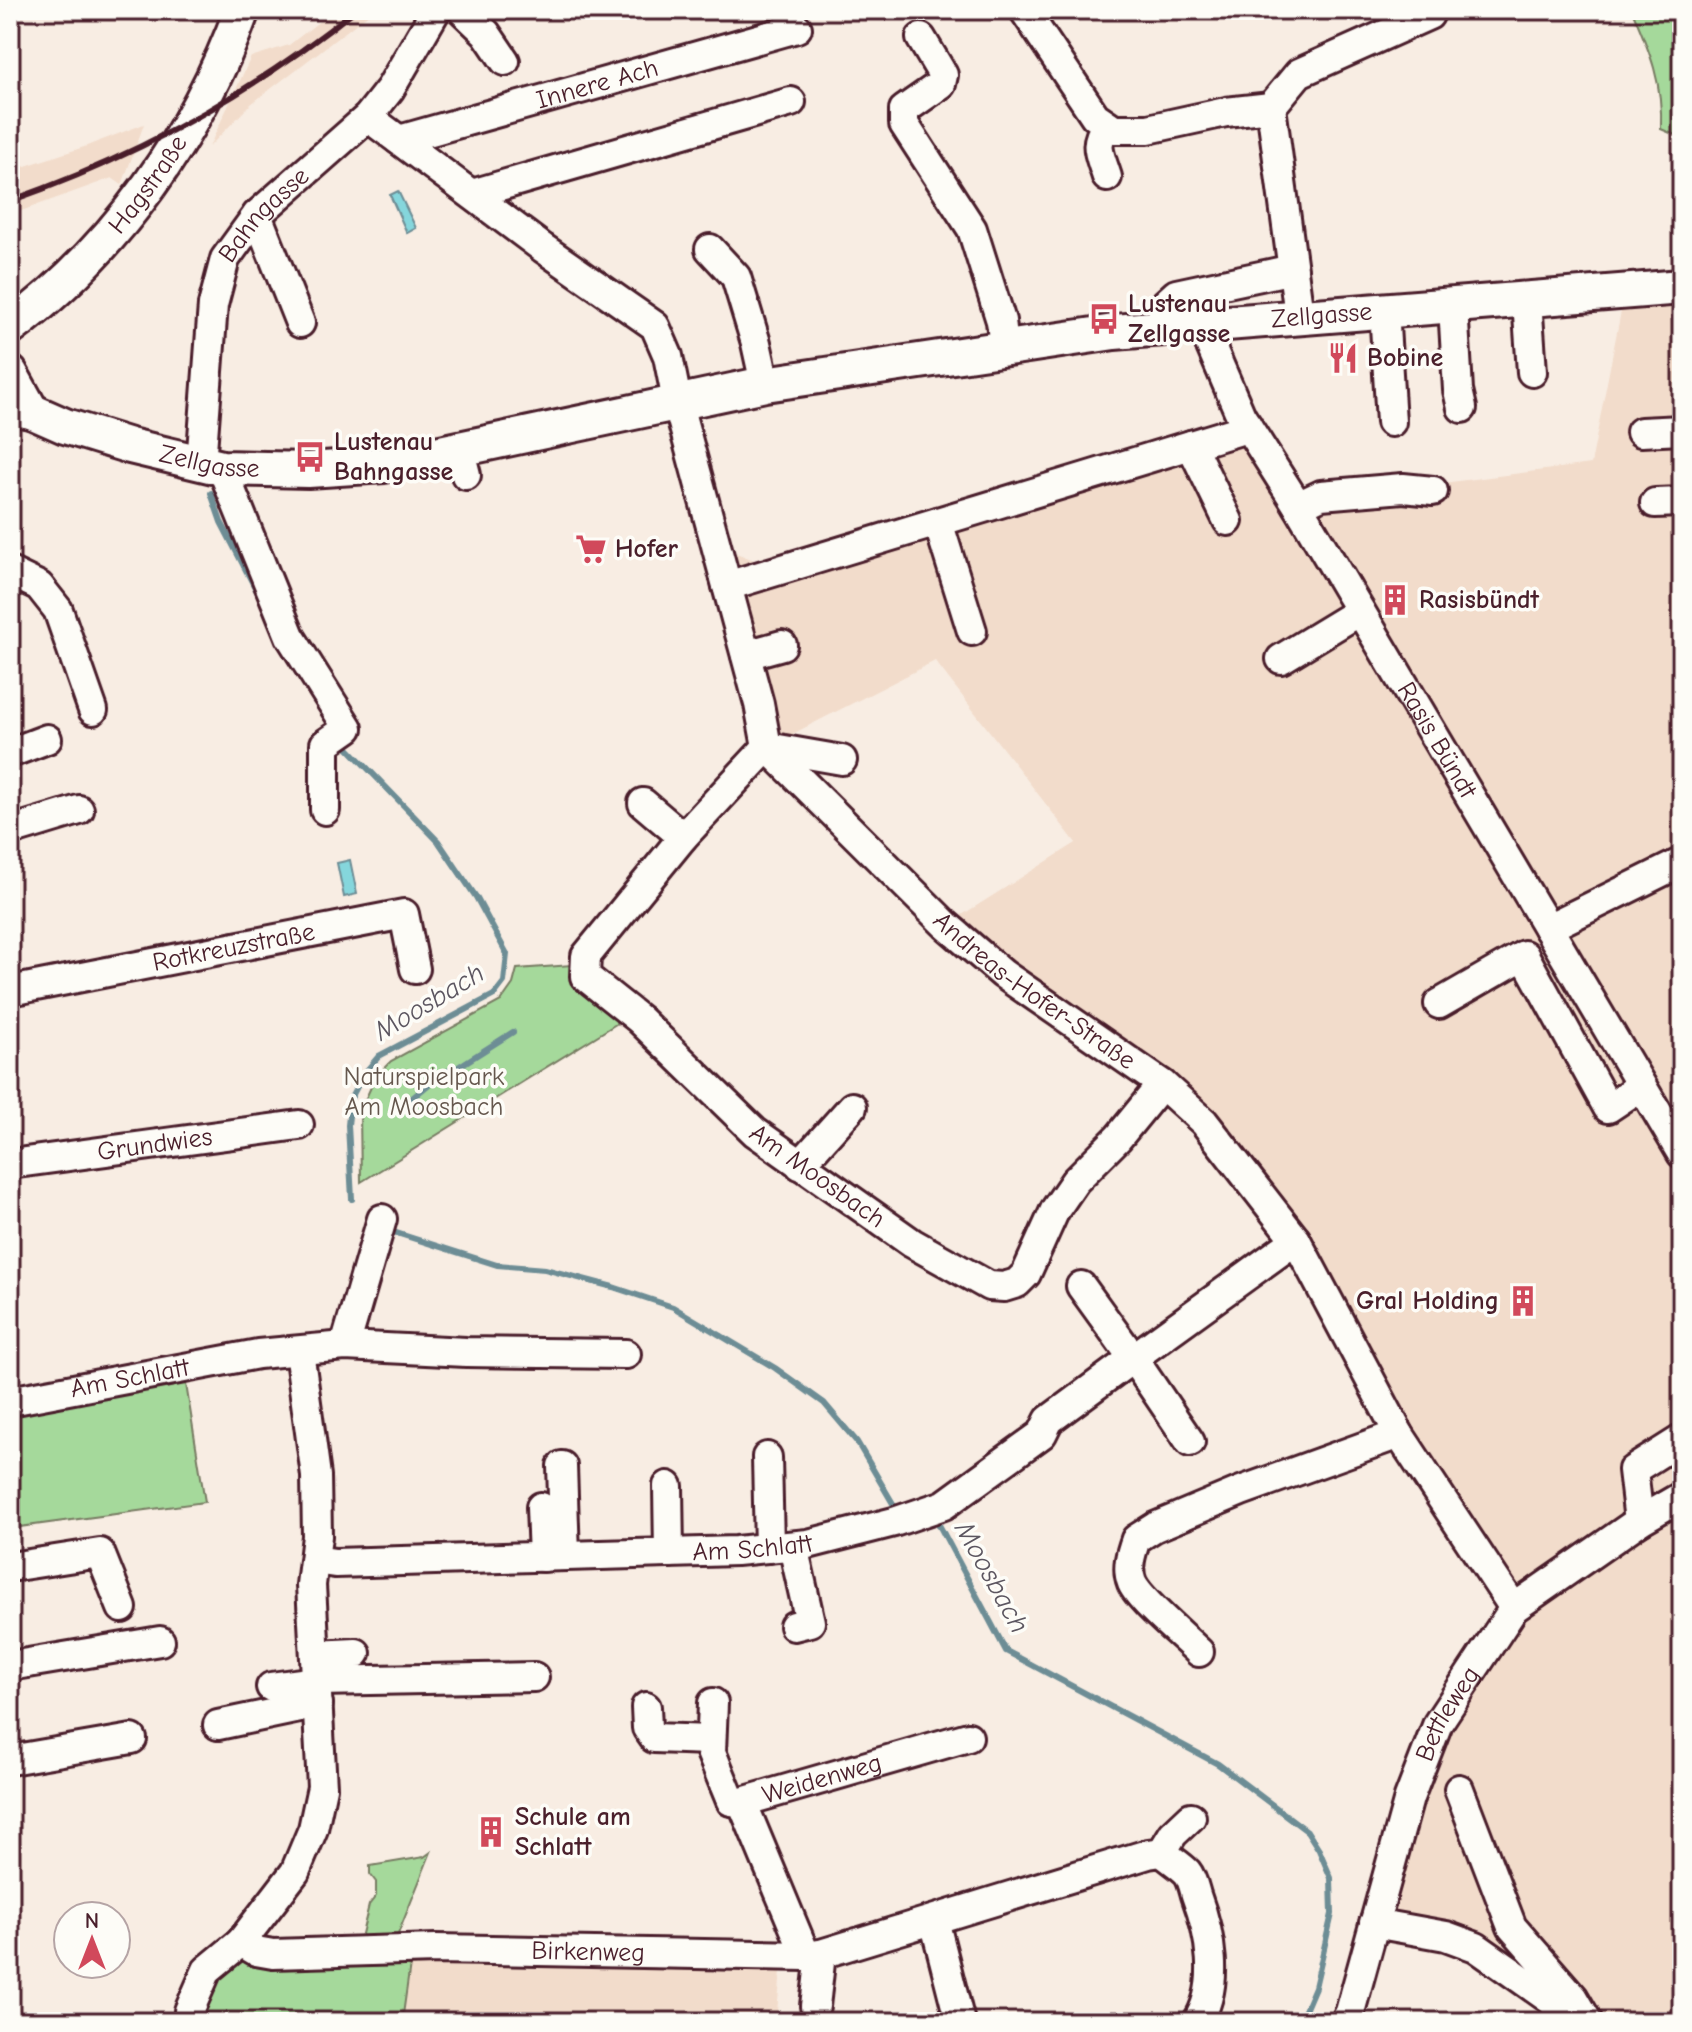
<svg xmlns="http://www.w3.org/2000/svg" width="1692" height="2032" viewBox="0 0 1692 2032" font-family="'Comic Neue',sans-serif">
  <style>
    .built { fill: #f2dccb }
    .green { fill: #a5d99b; stroke: #787c63; stroke-width: 2 }
    .water { fill: #85d6dc; stroke: #6d8d95; stroke-width: 2 }
    .lines { fill: none; stroke-linecap: round; stroke-linejoin: round }
    .stream { stroke: #6d8d95; stroke-width: 6 }
    .minor-casing { stroke: #4a1f2b; stroke-width: 34 }
    .major-casing { stroke: #4a1f2b; stroke-width: 40 }
    .minor { stroke: #fdfcf7; stroke-width: 28 }
    .major { stroke: #fdfcf7; stroke-width: 34 }
    .rail { stroke: #4a1f2b; stroke-width: 6 }
    .labels { text-anchor: middle; dominant-baseline: central; stroke-width: 7; stroke-linejoin: round; paint-order: stroke }
    .street-label { font-size: 26px; fill: #4a1f2b; stroke: #fdfcf7 }
    .poi-label { font-size: 26px; font-weight: bold; fill: #4a1f2b; stroke: #fdfcf7; text-anchor: start }
    .park-label { font-size: 26px; fill: #65574d; stroke: #fdfcf7 }
    .water-label { font-size: 28px; font-style: italic; fill: #5c5660; stroke: #fdfcf7 }
  </style>
  <rect width="100%" height="100%" fill="#f8ede3"/>
  <filter id="ink" filterUnits="userSpaceOnUse"><feTurbulence type="fractalNoise" baseFrequency=".0125" numOctaves="2"/><feDisplacementMap in="SourceGraphic" scale="16" xChannelSelector="R" yChannelSelector="G"/><feConvolveMatrix kernelMatrix="1 2 1 2 8 2 1 2 1" color-interpolation-filters="sRGB"/></filter>
  <g filter="url(#ink)">
    <!-- built -->
    <g class="built">
      <polygon points="334,10 374,10 251,104 209,147 251,57 289,45"/>
      <polygon points="144,124 122,185 112,178 10,215 10,171 84,147"/>
      <polygon points="1682,287 1682,2022 1562,2022 1476,1947 1374,1923 1409,1799 1514,1608 1296,1240 1204,1122 946,925 1076,843 935,661 767,747 716,545 769,566 1241,416 1298,506 1403,488 1591,464 1625,291"/>
      <polygon points="411,1957 782,1961 776,2022 402,2022"/>
    </g>
    <!-- green -->
    <g class="green">
      <path d="M1632,10H1682V138L1661,129C1663,83 1650,52 1632,10Z"/>
      <polygon points="586,964 617,1016 616,1024 361,1182 360,1111 376,1076 391,1061 501,1001 513,984 517,969"/>
      <polygon points="185,1378 205,1502 19,1527 18,1517 10,1518 10,1419 14,1414"/>
      <polygon points="431,1852 394,1944 361,1938 369,1905 376,1896 376,1882 370,1874 370,1866 424,1857"/>
      <path d="M411,1957L402,2022H200C206,1993 211,1981 235,1962Z"/>
    </g>
    <!-- water -->
    <g class="water">
      <polygon points="398,191 416,228 407,233 390,195"/>
      <polygon points="350,860 357,894 344,897 337,863"/>
    </g>
    <g class="lines">
      <!-- stream -->
      <g class="stream">
        <polyline points="211,493 221,522 261,599"/>
        <polyline points="347,747 438,841 476,897 507,954 504,982 494,995 379,1056 363,1075 351,1098 348,1125 352,1199"/>
        <polyline points="411,1099 444,1072 455,1069 513,1032"/>
        <polyline points="387,1230 497,1265 545,1269 613,1287 673,1307 775,1368 824,1403 857,1442 895,1507 900,1509"/>
        <polyline points="929,1520 938,1523 1006,1651 1218,1764 1307,1831 1319,1850 1331,1878 1332,1914 1315,1987 1300,2022"/>
      </g>
      <defs>
        <g id="minor">
          <polyline points="1024,10 1095,116 1114,129 1148,129 1226,112 1271,107"/>
          <polyline points="463,11 486,33 505,61"/>
          <polyline points="921,38 943,75 941,84 904,110 904,124 972,229 1001,321 1004,348"/>
          <path id="s1" d="M368,117L543,248L655,326L668,356L677,401L759,704L767,747L946,925L1003,974L1162,1084L1204,1122L1296,1240L1399,1434L1514,1608"/>
          <path id="s2" d="M399,140L797,28"/>
          <path d="M1107,177C1100,154 1092,145 1107,125"/>
          <polyline points="472,194 791,102"/>
          <polyline points="257,215 300,323"/>
          <polyline points="710,249 736,277 756,343 765,384"/>
          <polyline points="1527,300 1532,372"/>
          <polyline points="1453,306 1458,390 1462,408"/>
          <polyline points="1384,310 1391,422"/>
          <polyline points="1299,315 1271,107 1299,73 1429,15 1427,10"/>
          <path id="s3" d="M1201,323L1241,416L1298,506L1682,1154"/>
          <polyline points="1160,327 1165,304 1176,294 1293,269"/>
          <polyline points="1641,432 1682,430"/>
          <polyline points="1191,445 1228,521"/>
          <polyline points="460,451 466,475"/>
          <path id="s4" d="M201,464L213,305L225,259L257,215L368,117L390,89L436,10"/>
          <polyline points="222,468 290,636 348,728 325,744 325,810"/>
          <polyline points="1655,503 1682,502"/>
          <polyline points="1298,506 1321,495 1403,488 1433,491"/>
          <polyline points="938,522 972,631"/>
          <polyline points="10,572 39,586 58,610 93,710"/>
          <polyline points="727,586 1237,431 1247,425"/>
          <polyline points="746,655 782,645"/>
          <polyline points="1281,659 1360,611"/>
          <polyline points="10,753 47,739"/>
          <path id="s5" d="M842,760L767,747L683,837L586,956L585,976L639,1019L755,1132L912,1243L989,1286L1004,1287L1017,1283L1026,1274L1055,1210L1075,1181L1118,1138L1162,1084"/>
          <polyline points="643,803 683,837"/>
          <polyline points="10,831 79,810"/>
          <polyline points="1548,928 1682,862"/>
          <path id="s6" d="M10,991L404,914L415,969"/>
          <polyline points="1439,1004 1524,955 1608,1108 1641,1086"/>
          <path id="s7" d="M10,1164L299,1125"/>
          <polyline points="800,1165 852,1107"/>
          <polyline points="345,1346 382,1219"/>
          <path id="s8" d="M10,1401L258,1354L345,1346L466,1352L626,1354"/>
          <polyline points="1190,1442 1133,1358 1296,1240"/>
          <polyline points="767,1457 769,1548"/>
          <polyline points="562,1466 565,1556"/>
          <polyline points="668,1486 669,1553"/>
          <polyline points="541,1507 543,1557"/>
          <polyline points="1639,1521 1633,1470 1682,1439"/>
          <polyline points="793,1546 810,1622 794,1626"/>
          <path id="s9" d="M315,1560L335,1563L736,1551L808,1544L894,1522L944,1505L1042,1434L1049,1420L1133,1358L1081,1286"/>
          <polyline points="10,1567 100,1553 122,1608"/>
          <path d="M1199,1652C1183,1636 1140,1601 1132,1583C1126,1568 1131,1553 1136,1539L1155,1527L1241,1491L1399,1434"/>
          <polyline points="316,1655 356,1653"/>
          <polyline points="10,1666 160,1641"/>
          <polyline points="271,1687 317,1681 534,1677"/>
          <polyline points="713,1703 711,1752 731,1801 742,1802"/>
          <polyline points="646,1707 647,1728 654,1738 710,1740"/>
          <polyline points="218,1725 318,1704"/>
          <polyline points="10,1760 132,1739"/>
          <polyline points="1459,1789 1512,1927 1574,1998 1588,2022"/>
          <polyline points="1162,1852 1173,1834 1191,1817"/>
          <polyline points="934,1920 960,2022"/>
          <polyline points="1374,1923 1446,1936 1476,1947 1554,2002 1561,2022"/>
          <path id="s10" d="M241,1942L256,1951L273,1954L436,1949L806,1956L821,1954L1148,1854L1162,1852C1170,1859 1180,1865 1187,1872C1192,1878 1194,1888 1196,1895C1210,1933 1221,1985 1197,2022"/>
          <path id="s11" d="M806,1956L742,1802L968,1737"/>
          <polyline points="815,2006 821,1954"/>
          <polyline points="190,2022 189,2011 207,1970 241,1942 295,1872 313,1829 322,1787 311,1585 317,1536 316,1476 299,1351"/>
          <path id="s12" d="M1345,2022L1350,2012L1409,1798L1438,1723L1514,1608L1639,1521L1682,1496"/>
        </g>
        <g id="major">
          <path id="s13" d="M10,328C116,249 197,134 242,10"/>
          <polyline points="10,373 31,411"/>
          <path id="s14" d="M10,407L31,411L65,426L130,446L222,468L308,470L384,465L765,384L1114,332L1682,287"/>
        </g>
      </defs>
      <!-- minor casing -->
      <use href="#minor" class="minor-casing"/>
      <!-- major casing -->
      <use href="#major" class="major-casing"/>
      <!-- minor -->
      <use href="#minor" class="minor"/>
      <!-- major -->
      <use href="#major" class="major"/>
      <!-- rail -->
      <path class="rail" d="M10,201C136,157 251,94 355,10"/>
    </g>
  </g>
  <!-- icons -->
  <defs>
    <symbol id="bus-bare" viewBox="-9 -9 18 18"><path d="M-5-6H5V4H4V6H2V4H-2V6H-4V4H-5ZM-3.5-4V0h7V-4ZM-3.5 1.2v1.5H-2V1.2ZM2 1.2v1.5H3.5V1.2Z" fill="#d1495b" stroke="#fdfcf7" stroke-width="2.5" paint-order="stroke"/></symbol>
    <symbol id="restaurant-bare" viewBox="-9 -9 18 18"><path d="M-5-6h1v4h1v-4h1v4h1v-4h1v5L-1.5 .5V6h-2V.5L-5-1ZM5-6V6H3V1.5H1.5Q1.5-4 5-6Z" fill="#d1495b" stroke="#fdfcf7" stroke-width="2.5" paint-order="stroke"/></symbol>
    <symbol id="supermarket-bare" viewBox="-9 -9 18 18"><path d="M-6-5.5h2.5l.6 2H6L4.5 2H-2.5L-4.4-4H-6ZM-1.5 3.2a1.3 1.3 0 1 0 .1 0ZM3 3.2a1.3 1.3 0 1 0 .1 0Z" fill="#d1495b" stroke="#fdfcf7" stroke-width="2.5" paint-order="stroke"/></symbol>
    <symbol id="building-bare" viewBox="-9 -9 18 18"><path d="M-4-6H4V6H1V3H-1V6H-4ZM-2.5-4.3h1.7v1.8h-1.7ZM.8-4.3h1.7v1.8H.8ZM-2.5-1h1.7V.8h-1.7ZM.8-1h1.7V.8H.8Z" fill="#d1495b" stroke="#fdfcf7" stroke-width="2.5" paint-order="stroke"/></symbol>
  </defs>
  <g fill-rule="evenodd">
    <use href="#bus-bare" x="1082" y="297" width="44" height="44"/>
    <use href="#restaurant-bare" x="1321" y="336" width="44" height="44"/>
    <use href="#bus-bare" x="288" y="435" width="44" height="44"/>
    <use href="#supermarket-bare" x="569" y="527" width="44" height="44"/>
    <use href="#building-bare" x="1373" y="578" width="44" height="44"/>
    <use href="#building-bare" x="1501" y="1279" width="44" height="44"/>
    <use href="#building-bare" x="469" y="1810" width="44" height="44"/>
  </g>
  <g class="labels">
    <!-- street labels -->
    <g class="street-label">
      <text stroke="none"><textPath href="#s2" startOffset="206">Innere Ach</textPath></text>
      <text stroke="none"><textPath href="#s13" startOffset="200">Hagstraße</textPath></text>
      <text stroke="none"><textPath href="#s4" startOffset="266">Bahngasse</textPath></text>
      <text stroke="none"><textPath href="#s14" startOffset="1334">Zellgasse</textPath></text>
      <text stroke="none"><textPath href="#s14" startOffset="208">Zellgasse</textPath></text>
      <text stroke="none"><textPath href="#s3" startOffset="480">Rasis Bündt</textPath></text>
      <text stroke="none"><textPath href="#s6" startOffset="228">Rotkreuzstraße</textPath></text>
      <text stroke="none"><textPath href="#s1" startOffset="1154">Andreas-Hofer-Straße</textPath></text>
      <text stroke="none"><textPath href="#s7" startOffset="146">Grundwies</textPath></text>
      <text stroke="none"><textPath href="#s5" startOffset="680">Am Moosbach</textPath></text>
      <text stroke="none"><textPath href="#s8" startOffset="122">Am Schlatt</textPath></text>
      <text stroke="none"><textPath href="#s9" startOffset="438">Am Schlatt</textPath></text>
      <text stroke="none"><textPath href="#s12" startOffset="326">Bettleweg</textPath></text>
      <text stroke="none"><textPath href="#s11" startOffset="250">Weidenweg</textPath></text>
      <text stroke="none"><textPath href="#s10" startOffset="350">Birkenweg</textPath></text>
    </g>
    <!-- poi labels -->
    <g class="poi-label">
      <text x="1128" y="304">Lustenau<tspan x="1128" dy="30">Zellgasse</tspan></text>
      <text x="1367" y="358">Bobine</text>
      <text x="334" y="442">Lustenau<tspan x="334" dy="30">Bahngasse</tspan></text>
      <text x="615" y="549">Hofer</text>
      <text x="1419" y="600">Rasisbündt</text>
      <text x="1499" y="1301" text-anchor="end">Gral Holding</text>
      <text x="515" y="1817">Schule am<tspan x="515" dy="30">Schlatt</tspan></text>
    </g>
    <!-- park labels -->
    <g class="park-label">
      <text x="424" y="1077">Naturspielpark<tspan x="424" dy="30">Am Moosbach</tspan></text>
    </g>
    <!-- water labels -->
    <g class="water-label">
      <text transform="translate(429 1002) rotate(-31)">Moosbach</text>
      <text transform="translate(992 1577) rotate(61)">Moosbach</text>
    </g>
  </g>
  <!-- margin -->
  <rect width="1692" height="2032" fill="none" stroke="#fdfcf7" stroke-width="40"/>
  <rect x="20" y="20" width="1652" height="1992" fill="none" stroke="#4a1f2b" stroke-width="3" filter="url(#ink)"/>
  <!-- north arrow -->
  <g transform="translate(92 1940)"><circle r="38" fill="#fdfcf7" stroke="#b5a4a5" stroke-width="2"/>
  <path d="M0-6L14 30L0 20L-14 30Z" fill="#d1495b"/>
  <text y="-12" font-size="22" font-weight="bold" text-anchor="middle" fill="#4a1f2b">N</text>
  </g>
</svg>
